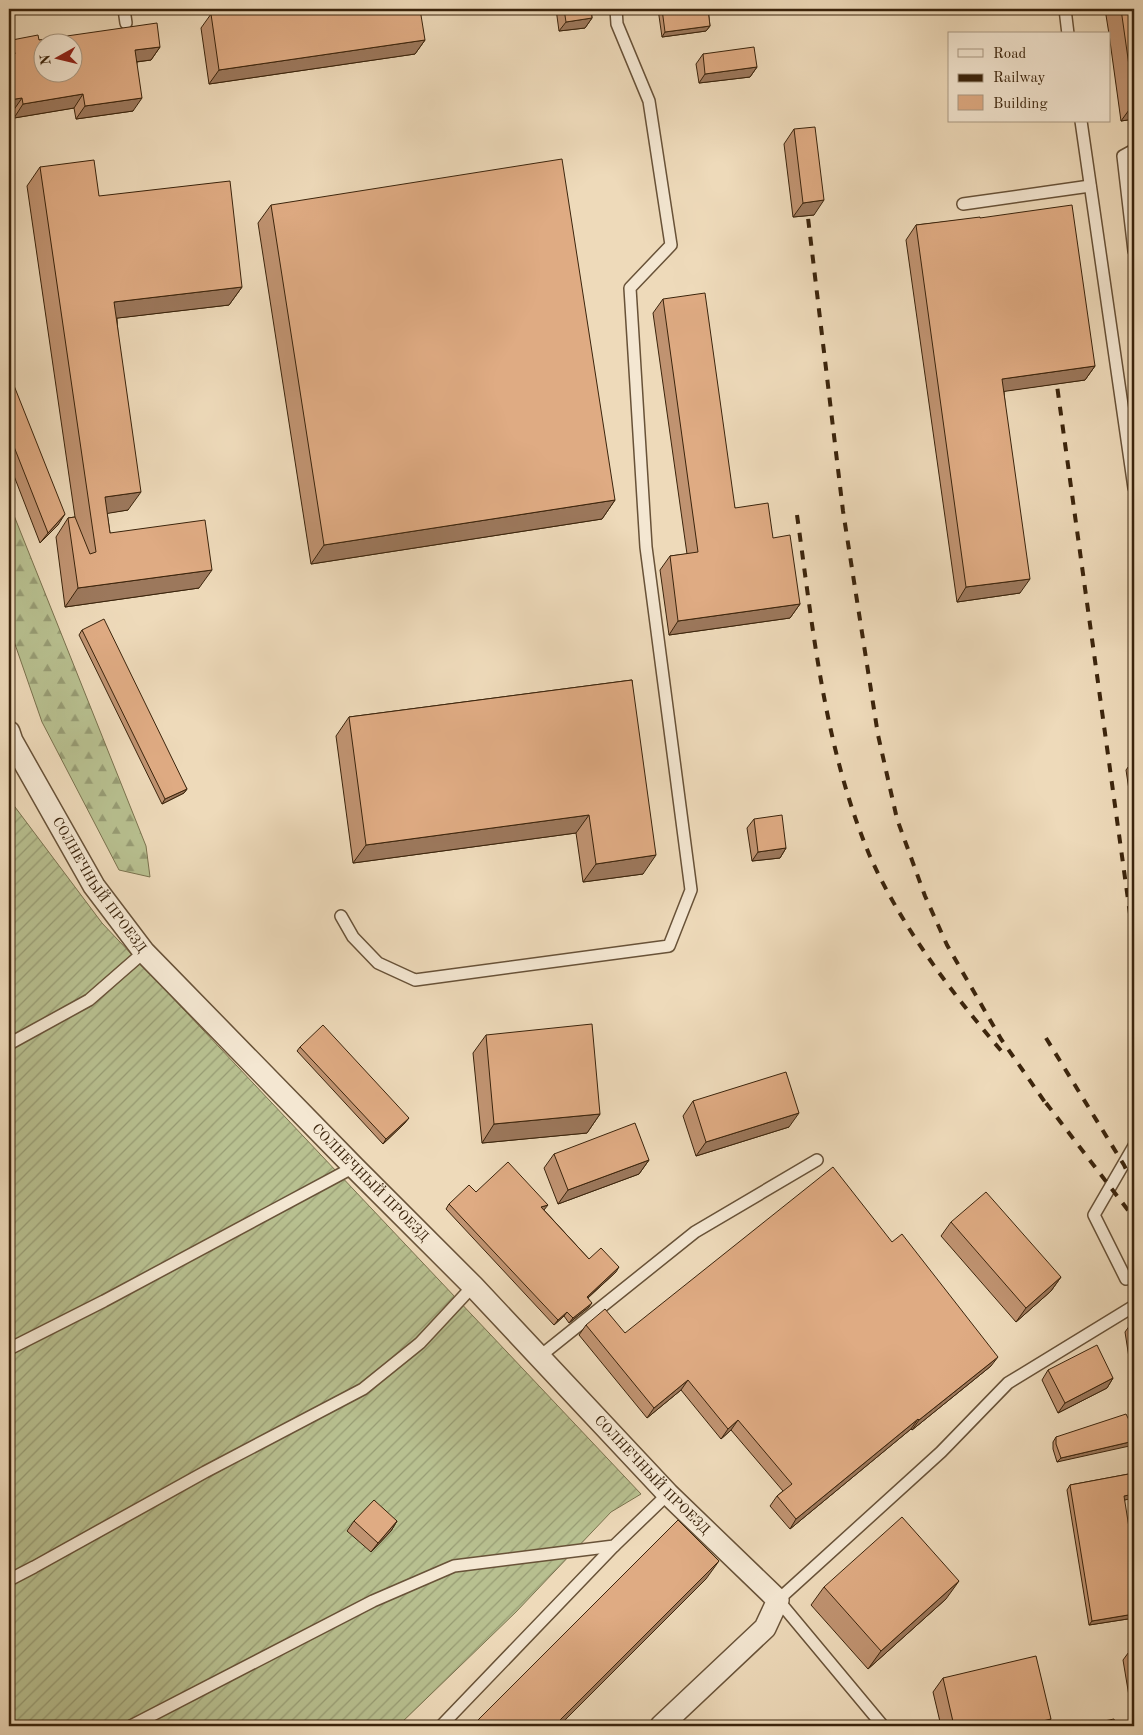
<svg xmlns="http://www.w3.org/2000/svg" width="1143" height="1735" viewBox="0 0 1143 1735" font-family="'Old Standard TT',serif">
  <style>
    .forest { fill: url(#forest-firs); stroke: #7a724e }
    .garden { fill: url(#garden-furrows); stroke: #7a724e }
    .lines { fill: none; stroke-linecap: round; stroke-linejoin: round }
    .service-casing { stroke: #685238; stroke-width: 14 }
    .minor-casing { stroke: #685238; stroke-width: 24 }
    .service { stroke: #f4e7d2; stroke-width: 11 }
    .minor { stroke: #f4e7d2; stroke-width: 21 }
    .rail { stroke: #3b240c; stroke-width: 4; stroke-dasharray: 9 9; stroke-linecap: butt }
    .wall { fill: #c09371; stroke: #3b240c }
    .shaded-wall { fill: #9c785c; stroke: #3b240c }
    .building { fill: #dfab83; stroke: #3b240c; fill-rule: evenodd }
    .labels { text-anchor: middle; dominant-baseline: central; stroke-width: 5; stroke-linejoin: round; paint-order: stroke }
    .street-label { font-size: 14px; fill: #3b240c; stroke: #f4e7d2 }
  </style>
  <defs>
    <pattern id="forest-firs" width="22" height="20" patternUnits="userSpaceOnUse" patternTransform="scale(1.25)"><rect width="22" height="20" fill="#b8c090"/><path d="M5 1l3.5 6h-7zM16 11l3.5 6h-7z" fill="#979c74"/></pattern>
    <pattern id="garden-furrows" width="10" height="10" patternUnits="userSpaceOnUse" patternTransform="scale(1.25)"><rect width="10" height="10" fill="#b8c090"/><path d="M-1 1l2-2M0 10L10 0M9 11l2-2" fill="none" stroke="#979c74"/></pattern>
  </defs>
  <rect width="100%" height="100%" fill="#eedaba"/>
  <filter id="stains"><feTurbulence type="fractalNoise" baseFrequency=".004" numOctaves="4"/><feColorMatrix values="0 0 0 0 .2 0 0 0 0 .09 0 0 0 0 .02 0 0 0 .5 -.17"/></filter>
  <radialGradient id="worn" r=".72"><stop offset=".6" stop-color="#630" stop-opacity="0"/><stop offset="1" stop-color="#630" stop-opacity=".3"/></radialGradient>
  <!-- forest -->
  <polygon class="forest" points="9,503 146,846 150,877 119,870 42,722 9,627"/>
  <!-- garden -->
  <polygon class="garden" points="9,799 102,923 641,1494 611,1512 516,1612 398,1726 9,1726"/>
  <g class="lines">
    <defs>
      <g id="service">
        <polyline points="124,9 126,23"/>
        <polyline points="1065,9 1068,34"/>
        <polyline points="1081,121 1134,488"/>
        <polyline points="1134,150 1123,156 1134,251"/>
        <polyline points="963,204 1090,186"/>
        <polyline points="341,916 353,937 378,963 415,980 669,946 691,890 646,547 630,288 671,245 649,101 617,24 616,9"/>
        <polyline points="9,1044 89,1000 144,952"/>
        <polyline points="1126,1279 1094,1215 1134,1146"/>
        <polyline points="9,1349 104,1301 354,1167"/>
        <polyline points="539,1357 695,1232 817,1160"/>
        <polyline points="9,1580 34,1567 205,1472 363,1389 420,1343 473,1286"/>
        <polyline points="131,1726 373,1601 454,1566 614,1546 668,1494"/>
        <polyline points="441,1726 614,1546"/>
        <polyline points="883,1726 778,1600 941,1452 1008,1383 1134,1306"/>
      </g>
      <g id="minor">
        <path id="s1" d="M9,732L12,741L94,886L144,952L354,1167L473,1286L668,1494L778,1600L765,1628L661,1726"/>
      </g>
    </defs>
    <!-- service casing -->
    <use href="#service" class="service-casing"/>
    <!-- minor casing -->
    <use href="#minor" class="minor-casing"/>
    <!-- service -->
    <use href="#service" class="service"/>
    <!-- minor -->
    <use href="#minor" class="minor"/>
    <!-- rail -->
    <g class="rail">
      <polyline points="806,201 843,511 878,735 897,819 925,896 947,945 1001,1039 1049,1108"/>
      <polyline points="1055,371 1134,943"/>
      <path d="M797,515C813,629 824,746 869,854C900,925 953,995 1004,1054"/>
      <polyline points="1046,1038 1124,1165 1134,1186"/>
      <polyline points="1046,1103 1134,1218"/>
    </g>
  </g>
  <!-- wall -->
  <g class="wall">
    <polygon points="556,9 591,9 592,18 585,28 559,31"/>
    <polygon points="658,9 708,9 710,26 706,31 662,37"/>
    <polygon points="1105,9 1134,9 1134,119 1121,121 1109,34"/>
    <polygon points="211,14 425,40 415,54 209,84 201,28"/>
    <polygon points="12,40 39,40 160,47 151,60 137,62 133,111 76,119 74,108 14,118 13,111 9,112 9,45"/>
    <polygon points="703,54 757,67 750,77 699,83 696,64"/>
    <polygon points="794,129 814,215 793,217 784,144"/>
    <polygon points="40,167 99,196 242,287 229,305 117,318 128,510 107,513 110,533 199,588 65,607 56,537 68,518 75,517 27,186"/>
    <polygon points="271,205 615,500 602,519 311,564 258,223"/>
    <polygon points="980,218 1095,366 1085,380 1004,391 1020,593 957,602 906,240 916,225"/>
    <polygon points="663,299 735,508 773,538 800,604 790,618 669,635 660,570 670,556 687,554 653,313"/>
    <polygon points="9,373 58,525 40,543 9,463"/>
    <polygon points="82,630 187,789 184,793 162,804 79,635"/>
    <polygon points="632,680 643,874 583,882 576,833 353,863 336,736 349,717"/>
    <polygon points="1134,759 1134,823 1126,770"/>
    <polygon points="754,819 786,848 780,858 752,861 747,828"/>
    <polygon points="486,1035 600,1114 587,1133 482,1143 473,1053"/>
    <polygon points="300,1047 405,1123 383,1144 297,1051"/>
    <polygon points="693,1101 789,1127 696,1156 683,1116"/>
    <polygon points="554,1154 649,1160 639,1174 558,1204 544,1168"/>
    <polygon points="476,1192 544,1210 589,1259 616,1272 588,1298 589,1307 569,1323 564,1316 554,1325 446,1209 449,1204"/>
    <polygon points="951,1222 1061,1277 1051,1291 1016,1322 941,1236"/>
    <polygon points="586,1325 625,1333 991,1366 912,1430 911,1429 790,1529 770,1506 777,1496 783,1491 731,1430 721,1439 681,1390 647,1418 579,1335"/>
    <polygon points="1130,1325 1134,1330 1134,1390 1125,1332"/>
    <polygon points="1048,1370 1113,1378 1107,1388 1058,1413 1042,1380"/>
    <polygon points="1134,1430 1057,1462 1053,1449 1053,1442 1056,1437"/>
    <polygon points="1134,1473 1134,1498 1124,1500 1134,1618 1089,1625 1067,1490 1070,1485"/>
    <polygon points="354,1521 397,1521 391,1531 371,1552 347,1531"/>
    <polygon points="824,1587 946,1599 868,1669 811,1605"/>
    <polygon points="1134,1645 1134,1726 1123,1660"/>
    <polygon points="943,1678 1046,1726 941,1726 933,1692"/>
  </g>
  <!-- shaded-wall -->
  <g class="shaded-wall">
    <polygon points="592,18 585,28 559,31 566,22"/>
    <polygon points="710,26 706,31 662,37 665,32"/>
    <polygon points="425,40 415,54 209,84 219,70"/>
    <polygon points="160,47 151,60 126,63 135,50"/>
    <polygon points="757,67 750,77 699,83 705,74"/>
    <polygon points="83,94 74,108 14,118 23,104"/>
    <polygon points="22,98 13,111 9,112 9,100"/>
    <polygon points="142,98 133,111 76,119 85,106"/>
    <polygon points="1134,103 1134,119 1121,121"/>
    <polygon points="824,200 814,215 793,217 803,203"/>
    <polygon points="242,287 229,305 101,320 114,302"/>
    <polygon points="1095,366 1085,380 993,393 1002,379"/>
    <polygon points="141,492 128,510 92,516 105,497"/>
    <polygon points="615,500 602,519 311,564 324,545"/>
    <polygon points="65,514 58,525 40,543 48,533"/>
    <polygon points="212,570 199,588 65,607 78,588"/>
    <polygon points="1030,579 1020,593 957,602 966,587"/>
    <polygon points="800,604 790,618 669,635 678,621"/>
    <polygon points="187,789 184,793 162,804 165,799"/>
    <polygon points="589,815 576,833 353,863 366,845"/>
    <polygon points="786,848 780,858 752,861 758,852"/>
    <polygon points="656,855 643,874 583,882 596,864"/>
    <polygon points="799,1113 789,1127 696,1156 706,1142"/>
    <polygon points="600,1114 587,1133 482,1143 494,1124"/>
    <polygon points="409,1118 405,1123 383,1144 386,1139"/>
    <polygon points="649,1160 639,1174 558,1204 568,1190"/>
    <polygon points="548,1205 544,1210 538,1212 541,1207"/>
    <polygon points="619,1267 616,1272 584,1301 587,1297"/>
    <polygon points="1061,1277 1051,1291 1016,1322 1026,1308"/>
    <polygon points="592,1303 589,1307 569,1323 573,1318"/>
    <polygon points="567,1312 564,1316 554,1325 558,1320"/>
    <polygon points="998,1357 991,1366 912,1430 919,1420"/>
    <polygon points="1113,1378 1107,1388 1058,1413 1065,1403"/>
    <polygon points="688,1380 681,1390 647,1418 654,1408"/>
    <polygon points="918,1419 911,1429 790,1529 796,1519"/>
    <polygon points="738,1420 731,1430 721,1439 728,1429"/>
    <polygon points="1134,1441 1134,1445 1057,1462 1061,1458"/>
    <polygon points="1134,1494 1134,1498 1120,1501 1124,1496"/>
    <polygon points="397,1521 391,1531 371,1552 378,1543"/>
    <polygon points="719,1561 706,1579 559,1726 554,1726"/>
    <polygon points="959,1581 946,1599 868,1669 881,1651"/>
    <polygon points="1134,1614 1134,1618 1089,1625 1092,1621"/>
    <polygon points="1051,1719 1046,1726 1022,1726"/>
  </g>
  <!-- building -->
  <g class="building">
    <polygon points="246,9 420,9 425,40 219,70 211,14"/>
    <polygon points="564,9 591,9 592,18 566,22"/>
    <polygon points="662,9 708,9 710,26 665,32"/>
    <polygon points="1121,9 1134,9 1134,101"/>
    <path d="M157,23L160,47L135,50L142,98L85,106L83,94L23,104L22,98L9,100V55L15,54L12,40L38,35L39,40ZM42,42H72V72H42Z"/>
    <polygon points="754,47 757,67 705,74 703,54"/>
    <polygon points="815,127 824,200 803,203 794,129"/>
    <polygon points="562,159 615,500 324,545 271,205"/>
    <polygon points="94,160 99,196 230,181 242,287 114,302 141,492 105,497 110,533 205,520 212,570 78,588 68,518 75,517 90,554 96,552 40,167"/>
    <polygon points="1072,205 1095,366 1002,379 1030,579 966,587 916,225 980,217 980,218"/>
    <polygon points="705,293 735,508 768,503 773,538 790,535 800,604 678,621 670,556 698,552 663,299"/>
    <polygon points="9,373 65,514 48,533 9,434"/>
    <polygon points="104,619 187,789 165,799 82,630"/>
    <polygon points="632,680 656,855 596,864 589,815 366,845 349,717"/>
    <polygon points="782,815 786,848 758,852 754,819"/>
    <polygon points="592,1024 600,1114 494,1124 486,1035"/>
    <polygon points="323,1025 409,1118 386,1139 300,1047"/>
    <polygon points="786,1072 799,1113 706,1142 693,1101"/>
    <polygon points="635,1123 649,1160 568,1190 554,1154"/>
    <polygon points="508,1162 548,1205 541,1207 589,1259 601,1248 619,1267 587,1297 592,1303 573,1318 567,1312 558,1320 449,1204 469,1185 476,1192"/>
    <polygon points="833,1167 892,1242 902,1234 998,1357 919,1420 918,1419 796,1519 777,1496 792,1484 738,1420 728,1429 688,1380 654,1408 586,1325 605,1309 625,1333"/>
    <polygon points="986,1192 1061,1277 1026,1308 951,1222"/>
    <polygon points="1130,1325 1134,1330 1134,1351"/>
    <polygon points="1097,1345 1113,1378 1065,1403 1048,1370"/>
    <polygon points="1126,1414 1134,1430 1134,1441 1061,1458 1056,1444 1056,1437"/>
    <polygon points="1134,1473 1134,1494 1124,1496 1134,1559 1134,1614 1092,1621 1070,1485"/>
    <polygon points="374,1500 397,1521 378,1543 354,1521"/>
    <polygon points="902,1517 959,1581 881,1651 824,1587"/>
    <polygon points="678,1520 719,1561 554,1726 472,1726"/>
    <polygon points="1036,1656 1051,1719 1022,1726 954,1726 943,1678"/>
    <polygon points="1114,1719 1116,1726 1080,1726"/>
  </g>
  <g class="labels">
    <!-- street labels -->
    <g class="street-label">
      <text stroke="none"><textPath href="#s1" startOffset="178">СОЛНЕЧНЫЙ ПРОЕЗД</textPath></text>
      <text stroke="none"><textPath href="#s1" startOffset="582">СОЛНЕЧНЫЙ ПРОЕЗД</textPath></text>
      <text stroke="none"><textPath href="#s1" startOffset="988">СОЛНЕЧНЫЙ ПРОЕЗД</textPath></text>
    </g>
  </g>
  <!-- margin -->
  <rect width="1143" height="1735" fill="none" stroke="#eedaba" stroke-width="30"/>
  <rect x="10" y="10" width="1123" height="1715" fill="none" stroke="#3b240c" stroke-width="2.5"/>
  <rect x="15" y="15" width="1113" height="1705" fill="none" stroke="#3b240c"/>
  <!-- legend -->
  <rect x="948" y="32" width="162" height="90" fill="#f4e7d2" stroke="#aa9983"/>
  <rect x="958" y="49" width="25" height="8" fill="#f4e7d2" stroke="#aa9983"/>
  <text x="993" y="58" font-size="15" fill="#3b240c">Road</text>
  <rect x="958" y="74" width="25" height="8" fill="#3b240c" stroke="#aa9983"/>
  <text x="993" y="82" font-size="15" fill="#3b240c">Railway</text>
  <rect x="958" y="95" width="25" height="15" fill="#dfab83" stroke="#aa9983"/>
  <text x="993" y="108" font-size="15" fill="#3b240c">Building</text>
  <!-- north arrow -->
  <g transform="translate(58 58) rotate(262)"><circle r="24" fill="#f4e7d2" stroke="#aa9983"/>
  <path d="M0-4L9 19L0 12L-9 19Z" fill="#8f2418"/>
  <text y="-8" font-size="14" font-weight="bold" text-anchor="middle" fill="#3b240c">N</text>
  </g>
  <rect width="100%" height="100%" filter="url(#stains)"/>
  <rect width="100%" height="100%" fill="url(#worn)"/>
</svg>
